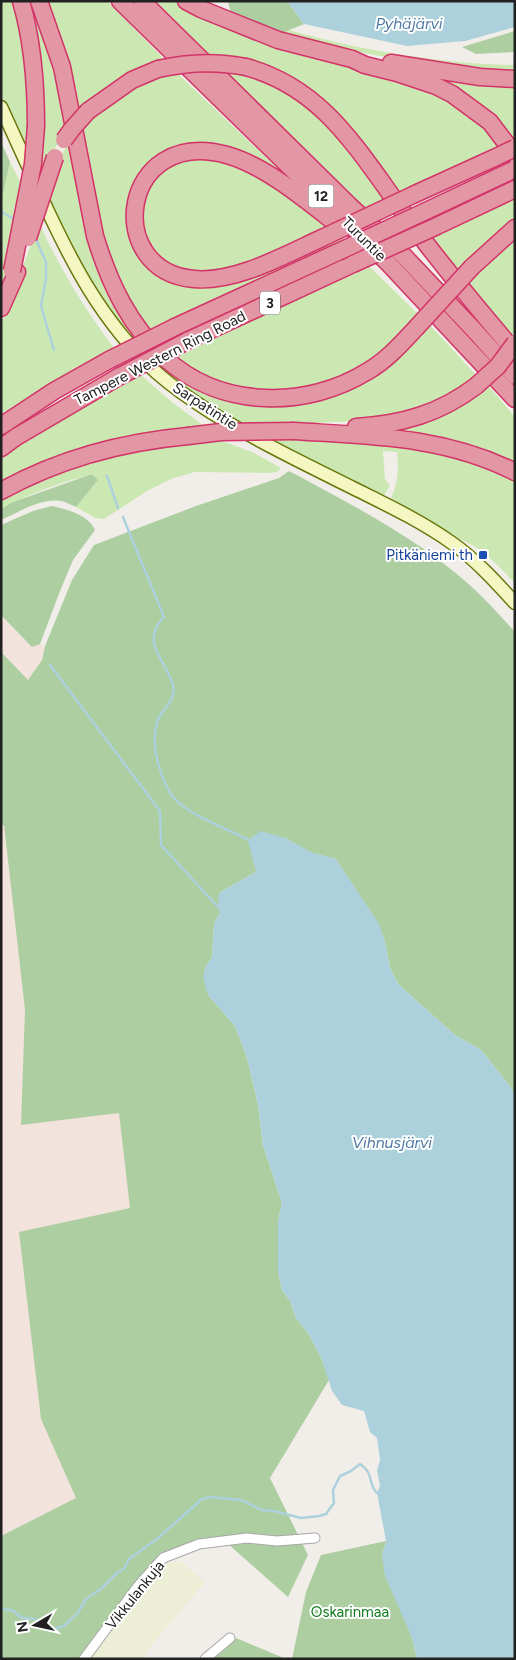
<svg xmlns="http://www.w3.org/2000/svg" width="516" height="1660" viewBox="0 0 516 1660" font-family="Figtree,sans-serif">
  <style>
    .military { fill: #f2e3dd }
    .farmland { fill: #eceed6 }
    .grass { fill: #cce8b2 }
    .forest { fill: #adcea0 }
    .water { fill: #acd1dc }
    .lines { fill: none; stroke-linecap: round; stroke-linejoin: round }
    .stream { stroke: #acd1dc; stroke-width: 2.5 }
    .street-casing { stroke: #a8a8a8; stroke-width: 11 }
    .secondary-casing { stroke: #69760b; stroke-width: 15 }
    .highway-casing { stroke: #d23368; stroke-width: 19 }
    .street { stroke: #fff; stroke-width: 9 }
    .secondary { stroke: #f4f7c1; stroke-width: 12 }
    .highway { stroke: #e396a4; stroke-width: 16 }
    .highway-bridge-casing { stroke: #d23368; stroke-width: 19; stroke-linecap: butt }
    .highway-bridge { stroke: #e396a4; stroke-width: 16 }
    .transit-dot { fill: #1a4fb4; stroke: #fff; stroke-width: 2 }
    .labels { text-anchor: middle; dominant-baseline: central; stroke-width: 4; stroke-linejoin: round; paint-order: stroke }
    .shield { fill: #fff; stroke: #646464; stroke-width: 1 }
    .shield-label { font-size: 14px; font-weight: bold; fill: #212121 }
    .street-label { font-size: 15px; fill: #212121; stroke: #fff }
    .transit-label { font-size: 15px; fill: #164399; stroke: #fff; text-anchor: end }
    .park-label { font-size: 15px; fill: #127d1c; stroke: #fff }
    .water-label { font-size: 16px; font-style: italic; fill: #4f7aa5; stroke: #fff }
  </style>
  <rect width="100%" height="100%" fill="#f1eee9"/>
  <!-- military -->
  <polygon class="military" points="1,615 32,647 40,644 45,646 42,660 249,1378 1,1594"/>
  <!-- farmland -->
  <polygon class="farmland" points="180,1561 205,1582 146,1652 145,1659 88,1659 113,1627 116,1620 141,1586 162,1564"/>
  <!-- grass -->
  <g class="grass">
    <polygon points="1,1 16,1 29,60 29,156 1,94"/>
    <polygon points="27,1 34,1 42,19 70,124 52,153 41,181 36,171"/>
    <polygon points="43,1 107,1 167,62 77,114"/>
    <polygon points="154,1 173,1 216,25 269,46 378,74 440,95 476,118 504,148 396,198 315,97 211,58"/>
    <path d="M289,30C359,50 441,64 515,65V75C436,65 358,56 282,33Z"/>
    <path d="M222,68C236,72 266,77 277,84C324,110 357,159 388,201L367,212Z"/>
    <polygon points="175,71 314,203 240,155 161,155 128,217 179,283 339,236 343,240 147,331 106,258 81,126 132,85"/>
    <polygon points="420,76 515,83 515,142"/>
    <polygon points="72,137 85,215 139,336 132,339 99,295 64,233 46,196 57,163"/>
    <polygon points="192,157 233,163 276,187 330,228 249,264 222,272 178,272 148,247 138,216 148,183 162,169"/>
    <polygon points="10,162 24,189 8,271 1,296 1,192 3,194"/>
    <polygon points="515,199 515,222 455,276 428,240"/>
    <path d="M39,223C60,268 84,309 114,348L77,367L1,414V326Z"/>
    <polygon points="515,235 515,330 510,339 461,284"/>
    <polygon points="370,267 420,316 381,355 327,386 260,393 212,381 175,358 273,310"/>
    <polygon points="427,322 478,377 438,403 383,420 243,426 201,400 157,366 166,362 202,386 322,397"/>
    <polygon points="141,375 173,403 208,429 1,486 1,458 60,419"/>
    <polygon points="487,384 515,417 515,469 396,433 399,430 422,424 447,414 469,399"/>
    <path d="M293,439L403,445L484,465L515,480V583C498,566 482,547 459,539L391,498C398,482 399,470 397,452L383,451L385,479L390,486L384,495L315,464L269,440Z"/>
    <path d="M222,441L252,452L281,468L277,472L266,473L195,472L171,479L147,491L104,519L95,518L76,507L98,480L92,474C61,483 29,493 1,509V495L85,459L179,443Z"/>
  </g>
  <!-- forest -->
  <g class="forest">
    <polygon points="228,1 287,1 304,24 282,33 231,14"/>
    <polygon points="515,31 515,52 476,54 462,47"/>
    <polygon points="1,142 10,162 3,194 1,192"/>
    <path d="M289,471C347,502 407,533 458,575C479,592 497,612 515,632V1096L510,1086L481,1050L455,1035L399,985L390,968L384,938L336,859L312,853L285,838L256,872L219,893L220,913L214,924L212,957L205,968L208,995L235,1026L247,1058L258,1104L263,1145L282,1203L278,1221V1272L282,1290L290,1301L296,1318L308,1333L321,1357L329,1380L270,1478L308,1555L288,1597L227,1543L163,1558L82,1659H1V1536L76,1498L41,1419L19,1232L130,1208L119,1113L21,1125L25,1010L4,825H1V652L28,680L42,660L45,646L72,580L94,545L196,506L279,478Z"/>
    <path d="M92,474L98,480L76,507C71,505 66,502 61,501C41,498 19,512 1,520V509L13,502Z"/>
    <path d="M52,506C66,509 89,515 95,530L73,560L60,591L40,644L32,647L1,615V525L33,511Z"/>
    <polygon points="386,1541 382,1556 412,1638 417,1659 292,1659 306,1592 321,1555"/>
    <polygon points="236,1638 286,1659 210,1659"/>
  </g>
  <!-- water -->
  <g class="water">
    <polygon points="287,1 515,1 515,27 465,41 407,46 304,24"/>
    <polygon points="261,831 285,838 313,853 336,859 379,924 384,938 390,968 399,985 455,1035 481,1050 510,1086 515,1096 515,1659 417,1659 412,1638 385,1576 382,1556 386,1541 377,1493 380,1486 377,1470 380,1460 377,1438 370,1432 364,1411 342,1405 332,1391 321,1357 308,1333 296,1318 290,1301 282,1290 278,1272 278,1221 282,1203 263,1145 258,1104 247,1058 235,1026 208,995 203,978 205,968 212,957 214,924 220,913 218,907 219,893 256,872 248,840"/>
  </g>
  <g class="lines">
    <!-- stream -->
    <g class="stream">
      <polyline points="1,210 3,213 16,220"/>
      <polyline points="35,237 46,262 46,278 41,306 54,350"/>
      <polyline points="107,476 118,508"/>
      <path d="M123,517L164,617C139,643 166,660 173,685C177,701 161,709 157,722C153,737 154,749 158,763C161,774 166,789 174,798C190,816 229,829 250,841"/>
      <polyline points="50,665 160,811 161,845 218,907"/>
      <path d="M1,1608L5,1610H12L22,1618L35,1619L54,1629L64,1626L77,1614L86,1599L102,1588L118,1572L124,1569L129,1559L157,1539L202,1499L211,1497L241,1500L262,1510L274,1511L301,1518L319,1516L326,1514L334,1503L333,1490L340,1476L351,1471L360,1464C375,1474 367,1483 377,1493"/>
    </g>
    <defs>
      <g id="street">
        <polyline points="84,1659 138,1586 163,1558 199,1544 247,1538 277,1541 315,1538"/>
        <polyline points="205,1659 230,1638"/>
      </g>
      <g id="secondary">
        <polyline points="1,107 32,175"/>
        <path d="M40,194C71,262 101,321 157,373C174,388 193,401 212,413C257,441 305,464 353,488C387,505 421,521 452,543C475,559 496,582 515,603"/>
      </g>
      <g id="highway">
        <path d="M21,1C33,42 36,84 36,126"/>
        <path d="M39,1L62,67L95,236C109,282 129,326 166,359C222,409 307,409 368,371C387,360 401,344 416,328"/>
        <polyline points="120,1 389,264 515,399"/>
        <polyline points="142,1 349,205 403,255 474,330 515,376"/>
        <polyline points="186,1 201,9 278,40 352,59 365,65 397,73 436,86 452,94 490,122 515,155"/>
        <polyline points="391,63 480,77 515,79"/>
        <path d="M246,67C312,85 346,132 384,185C398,205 413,226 428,246C456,282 485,317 515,352"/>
        <polyline points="88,111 132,80 158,69"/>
        <polyline points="415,194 494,158"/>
        <polyline points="426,211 515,169"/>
        <polyline points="437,226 515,189"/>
        <path d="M322,238C285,255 235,283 194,279C102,271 120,126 227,155C266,166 307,201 339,226"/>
        <polyline points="472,267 515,228"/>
        <polyline points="1,308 17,272"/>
        <polyline points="175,327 338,252"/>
        <polyline points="187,341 353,264"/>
        <polyline points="1,426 54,391 109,360"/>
        <path d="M356,427C402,424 439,414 476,386"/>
        <path d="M294,431C371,436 444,436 515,472"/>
        <polyline points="1,448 16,437 120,376"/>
        <path d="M1,491C59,459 122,442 188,436"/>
      </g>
    </defs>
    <!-- street casing -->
    <use href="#street" class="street-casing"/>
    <!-- secondary casing -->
    <use href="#secondary" class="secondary-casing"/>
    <!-- highway casing -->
    <use href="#highway" class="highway-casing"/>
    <!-- street -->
    <use href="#street" class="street"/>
    <!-- secondary -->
    <use href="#secondary" class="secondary"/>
    <!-- highway -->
    <use href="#highway" class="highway"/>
    <defs>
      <g id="highway-bridge">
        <path d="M158,69C188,62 216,61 246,67"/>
        <polyline points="64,140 72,129 88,111"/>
        <polyline points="494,158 515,148"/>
        <polyline points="28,238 55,157"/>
        <polyline points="322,238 415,194"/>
        <polyline points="338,252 426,211"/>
        <polyline points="353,264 437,226"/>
        <polyline points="12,271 33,164 36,126"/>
        <polyline points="416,328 472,267"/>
        <polyline points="109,360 175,327"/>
        <polyline points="120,376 187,341"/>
        <polyline points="476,386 498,366 515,343"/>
        <polyline points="188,436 221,432 294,431"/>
      </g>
    </defs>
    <!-- highway-bridge casing -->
    <use href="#highway-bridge" class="highway-bridge-casing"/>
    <!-- highway-bridge -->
    <use href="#highway-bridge" class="highway-bridge"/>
  </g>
  <!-- markers -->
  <rect class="transit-dot" x="478" y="550" width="10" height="10" rx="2.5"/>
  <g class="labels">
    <!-- shield labels -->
    <g class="shield">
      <rect x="308.5" y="184.5" width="25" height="23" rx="4"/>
      <rect x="260" y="291.5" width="20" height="23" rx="4"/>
    </g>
    <g class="shield-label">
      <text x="321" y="196">12</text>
      <text x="270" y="303">3</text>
    </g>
    <!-- street labels -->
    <g class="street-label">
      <text transform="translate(364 239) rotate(45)">Turuntie</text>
      <text transform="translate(160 358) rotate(-27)">Tampere Western Ring Road</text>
      <text transform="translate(205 406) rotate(33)">Sarpatintie</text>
      <text transform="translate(135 1595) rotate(-51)">Vikkulankuja</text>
    </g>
    <!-- transit labels -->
    <g class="transit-label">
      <text x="473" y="555">Pitkäniemi th</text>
    </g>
    <!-- park labels -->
    <g class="park-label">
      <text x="350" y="1612">Oskarinmaa</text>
    </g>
    <!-- water labels -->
    <g class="water-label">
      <text x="409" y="23">Pyhäjärvi</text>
      <text x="392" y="1142">Vihnusjärvi</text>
    </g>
  </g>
  <!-- border -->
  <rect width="516" height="1660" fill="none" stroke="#212121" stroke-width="5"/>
  <!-- north arrow -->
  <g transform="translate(35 1625) rotate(261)" stroke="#ffffff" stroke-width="4" paint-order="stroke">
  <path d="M0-4L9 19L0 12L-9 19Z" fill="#212121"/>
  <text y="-8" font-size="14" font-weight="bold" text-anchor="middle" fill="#212121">N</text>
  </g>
</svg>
